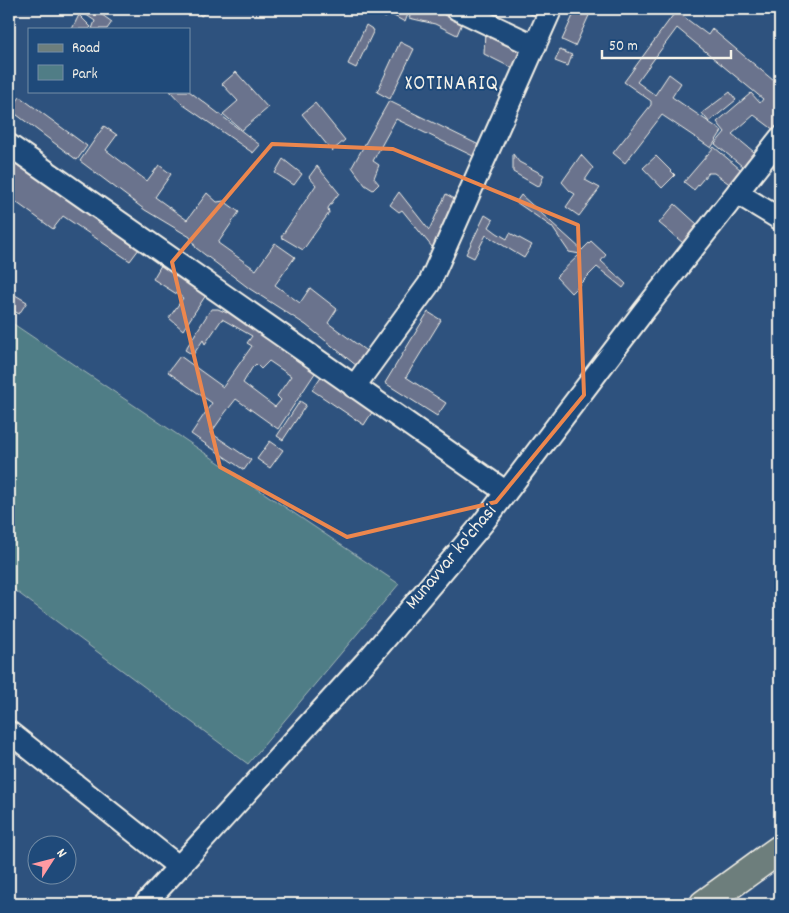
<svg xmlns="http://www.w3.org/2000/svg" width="789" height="913" viewBox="0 0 789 913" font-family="Dekko,sans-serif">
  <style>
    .green { fill: #507d86; stroke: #a2b7b7 }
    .building { fill: #6b738d; stroke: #f4f1e8; fill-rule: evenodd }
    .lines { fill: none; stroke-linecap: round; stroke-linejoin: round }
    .minor-casing { stroke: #f4f1e8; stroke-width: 25 }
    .primary-casing { stroke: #f4f1e8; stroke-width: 31 }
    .minor { stroke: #1f4a7a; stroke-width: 21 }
    .primary { stroke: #6d7e7c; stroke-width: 28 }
    .marked { fill: none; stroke: #ec874e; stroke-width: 4; stroke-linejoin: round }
    .labels { text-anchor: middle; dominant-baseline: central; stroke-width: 4; stroke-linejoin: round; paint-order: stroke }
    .street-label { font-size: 19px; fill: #f4f1e8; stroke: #1f4a7a }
    .quarter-label { font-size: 21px; letter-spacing: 1px; fill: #f4f1e8; stroke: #1f4a7a }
  </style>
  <rect width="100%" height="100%" fill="#2e527e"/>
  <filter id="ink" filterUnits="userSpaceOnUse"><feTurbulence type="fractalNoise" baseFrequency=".02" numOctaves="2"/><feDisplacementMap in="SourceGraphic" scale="10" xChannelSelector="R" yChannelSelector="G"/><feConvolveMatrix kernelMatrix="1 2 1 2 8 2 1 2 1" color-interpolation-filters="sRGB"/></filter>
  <g filter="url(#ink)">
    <!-- green -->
    <polygon class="green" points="9,321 399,584 248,764 9,586"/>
    <!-- building -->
    <g class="building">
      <polygon points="78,9 94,9 112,22 107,29 92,29 95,21"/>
      <polygon points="195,9 208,9 209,10 201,16"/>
      <polygon points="377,9 410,9 405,22 390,14 385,18"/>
      <polygon points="413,9 447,9 444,15 448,17 452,10 465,16 457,35 435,24 409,18"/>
      <polygon points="517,9 542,9 538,17"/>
      <polygon points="576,9 592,9 575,46 562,40"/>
      <polygon points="676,11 708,35 712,29 780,86 780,121 774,130 754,115 732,134 759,156 747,170 715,144 725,132 717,122 751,93 760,103 763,99 677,28 637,82 655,95 669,74 681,83 672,97 722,131 711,148 662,115 625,163 613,153 651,105 651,101 624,82"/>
      <polygon points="79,15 91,27 89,29 72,29"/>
      <polygon points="366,25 374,30 356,68 348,64"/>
      <polygon points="485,29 525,47 514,69 484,54"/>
      <polygon points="400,42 414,49 390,99 377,92"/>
      <polygon points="560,50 572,55 568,66 555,61"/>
      <polygon points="236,72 268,108 242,130 223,114 238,101 222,84"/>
      <polygon points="189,91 260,145 253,153 182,104 170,91"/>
      <polygon points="730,92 736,100 709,122 702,113"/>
      <polygon points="20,97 87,146 77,160 9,109 9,100 15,104"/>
      <polygon points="389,101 479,145 473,156 396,119 373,161 379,165 374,178 379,184 373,190 365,185 352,167"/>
      <polygon points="315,103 345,140 332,151 302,114"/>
      <polygon points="104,126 117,135 106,150 147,181 159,165 171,174 155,197 187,220 207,193 217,202 224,201 239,212 218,243 256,270 275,243 295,257 275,285 300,303 310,288 337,309 328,323 369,353 357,366 306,325 250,289 196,248 190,237 145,210 80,161"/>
      <polygon points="714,147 747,175 735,188 714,173 708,173 694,190 684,182"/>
      <polygon points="513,154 519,162 544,175 539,187 513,172"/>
      <polygon points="581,155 593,168 585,180 600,188 579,216 566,207 575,194 570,191 562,182"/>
      <polygon points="9,156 142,245 130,261 63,216 53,229 9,197"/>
      <polygon points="656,156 675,175 662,188 643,168"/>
      <polygon points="283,159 302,174 294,185 275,173"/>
      <polygon points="317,166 339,193 328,208 329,213 303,250 281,237 316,185 309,177"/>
      <polygon points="399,192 429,230 446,194 458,201 436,246 432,247 402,210 399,212 390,205"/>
      <polygon points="521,195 582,250 591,241 606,255 601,261 626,284 623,288 597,267 571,293 556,277 580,254 569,252 552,227 516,202"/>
      <polygon points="675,204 698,225 683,243 659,223"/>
      <polygon points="485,215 493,220 489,227 497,233 507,239 510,233 532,245 524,258 486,235 474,258 466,254"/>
      <polygon points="164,260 208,292 183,330 169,318 183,298 153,279"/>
      <polygon points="9,280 14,283 9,291"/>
      <polygon points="10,292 27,302 19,314 9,308"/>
      <path d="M232,307L317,370L278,429L236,399L225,413L211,433L251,460L244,470L191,434L212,403L168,372L180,356L223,387L252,346L247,343L252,336L222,319L205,344L203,340L193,355L185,350L211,309H218L227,313ZM269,361L291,376L277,396L281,400L275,407L243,383L252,368L256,364L261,369Z"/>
      <polygon points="428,312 441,320 406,377 446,403 437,416 385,383"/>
      <polygon points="324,372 376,406 364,425 312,390"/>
      <polygon points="300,401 306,405 283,440 277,436"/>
      <polygon points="270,441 283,450 270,468 257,459"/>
    </g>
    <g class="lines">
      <defs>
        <g id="minor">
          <polyline points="457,9 535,46"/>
          <polyline points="9,145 506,492"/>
          <polyline points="737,193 780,219"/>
          <polyline points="354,387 429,284 551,9"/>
          <polyline points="9,732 179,867"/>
          <polyline points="145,904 370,657 483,523 643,312 780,138"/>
        </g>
        <polyline id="primary" points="704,904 780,849"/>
      </defs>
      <!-- minor casing -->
      <use href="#minor" class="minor-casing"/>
      <!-- primary casing -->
      <use href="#primary" class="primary-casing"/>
      <!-- minor -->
      <use href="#minor" class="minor"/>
      <!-- primary -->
      <use href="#primary" class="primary"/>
    </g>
  </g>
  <!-- marked area -->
  <path class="marked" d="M272,144L393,149L578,225L584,395L496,502L347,537L220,467L172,262Z"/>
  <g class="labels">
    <!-- street labels -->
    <g class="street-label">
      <text transform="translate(452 558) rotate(-50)">Munavvar ko'chasi</text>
    </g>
    <!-- quarter labels -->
    <g class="quarter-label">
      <text x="452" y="85">XOTINARIQ</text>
    </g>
  </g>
  <!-- margin -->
  <rect width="789" height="913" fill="none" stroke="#1f4a7a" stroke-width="30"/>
  <rect x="15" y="15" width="759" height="883" fill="none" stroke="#f4f1e8" stroke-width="2" filter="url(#ink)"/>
  <!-- legend -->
  <rect x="28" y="28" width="162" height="65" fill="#1f4a7a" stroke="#748da6"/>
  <rect x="38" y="44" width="25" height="8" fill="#6d7e7c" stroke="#748da6"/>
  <text x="72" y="52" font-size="15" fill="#f4f1e8">Road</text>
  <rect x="38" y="65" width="25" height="15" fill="#507d86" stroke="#748da6"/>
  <text x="72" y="78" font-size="15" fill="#f4f1e8">Park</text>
  <!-- north arrow -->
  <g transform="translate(52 860) rotate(54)"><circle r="24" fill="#1f4a7a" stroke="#748da6"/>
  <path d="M0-4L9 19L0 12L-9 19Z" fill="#ff9aa2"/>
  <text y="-8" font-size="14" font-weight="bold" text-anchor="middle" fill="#f4f1e8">N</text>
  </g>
  <!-- scale -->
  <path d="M602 50v8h129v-8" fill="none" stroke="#f4f1e8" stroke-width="2.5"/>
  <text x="609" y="50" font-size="15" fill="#f4f1e8" stroke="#1f4a7a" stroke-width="4" paint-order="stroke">50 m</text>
</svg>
